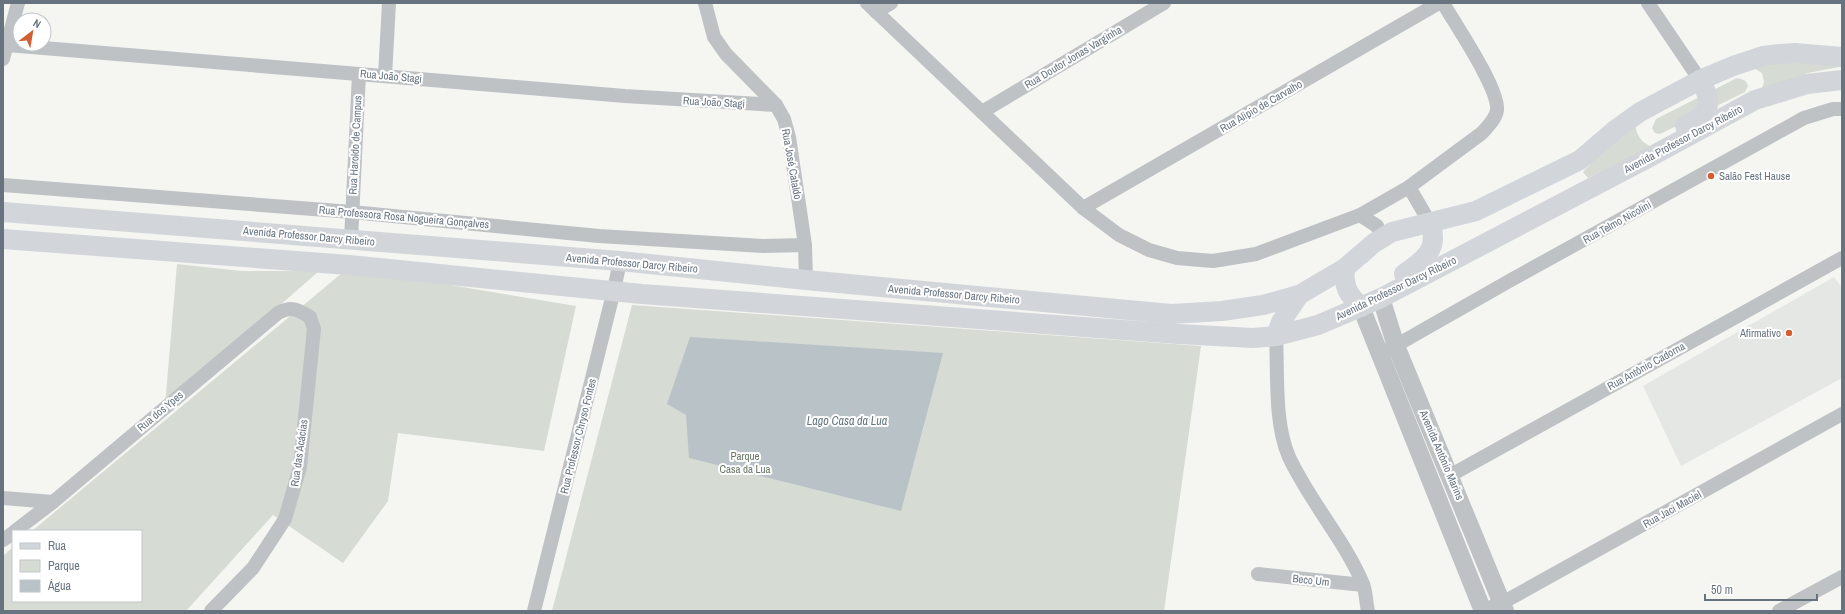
<svg xmlns="http://www.w3.org/2000/svg" width="1845" height="614" viewBox="0 0 1845 614" font-family="'Archivo Narrow',sans-serif">
  <style>
    .built { fill: #e5e7e5 }
    .green { fill: #d6dbd3 }
    .water { fill: #b9c2c7 }
    .lines { fill: none; stroke-linecap: round; stroke-linejoin: round }
    .minor { stroke: #bec2c5; stroke-width: 14 }
    .tertiary { stroke: #bec2c5; stroke-width: 18 }
    .secondary { stroke: #d2d6da; stroke-width: 20 }
    .poi-dot { fill: #d16035; stroke: #fff; stroke-width: 1.5 }
    .labels { text-anchor: middle; dominant-baseline: central; stroke-width: 4; stroke-linejoin: round; paint-order: stroke }
    .street-label { font-size: 11px; fill: #677480; stroke: #fff }
    .poi-label { font-size: 11px; fill: #677480; stroke: #fff; text-anchor: start }
    .park-label { font-size: 11px; fill: #687865; stroke: #fff }
    .water-label { font-size: 12px; font-style: italic; fill: #63757d; stroke: #fff }
  </style>
  <rect width="100%" height="100%" fill="#f5f5f2"/>
  <!-- built -->
  <polygon class="built" points="1834,277 1842,288 1842,378 1681,466 1643,386"/>
  <!-- green -->
  <g class="green">
    <polygon points="1836,56 1839,67 1808,73 1761,92 1764,82 1762,73 1749,65"/>
    <path d="M1737,78C1743,79 1746,80 1748,86L1745,92L1660,134L1655,133L1652,128L1656,119Z"/>
    <path d="M1635,125C1638,138 1641,142 1652,147L1588,178L1583,172L1623,130Z"/>
    <polygon points="177,264 241,271 319,271 165,406"/>
    <polygon points="348,268 576,306 544,451 398,433 388,501 343,563 273,515 186,611 3,611 3,556 13,547 13,601 141,601 141,531 32,531"/>
    <polygon points="632,305 1201,346 1164,611 552,611"/>
  </g>
  <!-- water -->
  <polygon class="water" points="690,337 943,353 901,511 689,458 686,415 667,404"/>
  <g class="lines">
    <!-- minor -->
    <g class="minor">
      <polyline points="705,3 714,37 726,54 776,105 784,119 789,137 805,245 806,280"/>
      <path d="M867,3L1083,208L1119,235L1149,250L1177,258L1213,261L1256,254L1360,215L1409,187L1482,133C1487,127 1496,119 1497,110C1499,88 1455,24 1443,3"/>
      <polyline points="1648,3 1700,80"/>
      <polyline points="876,12 891,3"/>
      <polyline points="7,45 625,96 776,105"/>
      <polyline points="3,59 18,3"/>
      <polyline points="385,76 389,3"/>
      <polyline points="982,112 1164,3"/>
      <polyline points="3,185 352,212 599,236 763,246 805,245"/>
      <polyline points="1409,187 1430,223"/>
      <polyline points="1083,208 1439,3"/>
      <polyline points="1360,215 1377,226 1382,238"/>
      <polyline points="351,240 359,74"/>
      <path d="M1276,336C1278,374 1274,423 1289,457C1310,502 1344,539 1363,584C1366,592 1366,602 1368,611"/>
      <polyline points="1388,350 1511,280 1804,118 1833,109 1842,109"/>
      <polyline points="1451,475 1842,258"/>
      <polyline points="3,498 53,502"/>
      <path d="M15,531L53,502L278,313C292,306 297,309 310,317L314,329L300,467L285,519L253,568L211,611"/>
      <polyline points="3,540 13,533"/>
      <polyline points="1258,574 1363,585"/>
      <polyline points="1483,610 1502,603 1842,414"/>
      <polyline points="534,611 614,290 620,261"/>
      <polyline points="1779,611 1842,577"/>
    </g>
    <!-- tertiary -->
    <g class="tertiary">
      <polyline points="1381,298 1396,346 1505,611"/>
      <polyline points="1361,307 1483,611"/>
    </g>
    <!-- secondary -->
    <g class="secondary">
      <path d="M1685,126C1709,113 1715,106 1700,80"/>
      <polyline points="3,212 620,261 806,280 1171,314 1222,311 1263,305 1299,295 1345,268 1374,243 1392,232 1476,211 1580,160 1615,130 1640,112 1700,80 1733,66 1763,56 1780,54 1795,53 1842,57"/>
      <polyline points="3,239 349,265 642,294 1178,334 1253,338 1276,336 1318,325 1381,298 1650,157 1755,100 1807,84 1842,80"/>
      <path d="M1345,268C1343,286 1348,295 1361,307"/>
      <path d="M1404,274C1424,260 1440,249 1430,223"/>
      <polyline points="1276,336 1281,322 1299,295"/>
    </g>
  </g>
  <!-- markers -->
  <g class="poi-dot">
    <circle cx="1711" cy="176" r="4"/>
    <circle cx="1789" cy="333" r="4"/>
  </g>
  <g class="labels">
    <!-- street labels -->
    <g class="street-label">
      <text transform="translate(1073 57) rotate(-31)">Rua Doutor Jonas Varginha</text>
      <text transform="translate(391 76) rotate(5)">Rua João Stagi</text>
      <text transform="translate(714 102) rotate(3)">Rua João Stagi</text>
      <text transform="translate(1261 106) rotate(-30)">Rua Alipio de Carvalho</text>
      <text transform="translate(1683 139) rotate(-28)">Avenida Professor Darcy Ribeiro</text>
      <text transform="translate(355 145) rotate(-87)">Rua Haroldo de Campus</text>
      <text transform="translate(792 164) rotate(80)">Rua José Cataldo</text>
      <text transform="translate(404 217) rotate(5)">Rua Professora Rosa Nogueira Gonçalves</text>
      <text transform="translate(1617 222) rotate(-29)">Rua Telmo Nicolini</text>
      <text transform="translate(309 236) rotate(5)">Avenida Professor Darcy Ribeiro</text>
      <text transform="translate(632 263) rotate(5)">Avenida Professor Darcy Ribeiro</text>
      <text transform="translate(1396 288) rotate(-26)">Avenida Professor Darcy Ribeiro</text>
      <text transform="translate(954 294) rotate(5)">Avenida Professor Darcy Ribeiro</text>
      <text transform="translate(1646 366) rotate(-29)">Rua Antônio Cadorna</text>
      <text transform="translate(160 411) rotate(-40)">Rua dos Ypes</text>
      <text transform="translate(578 436) rotate(-76)">Rua Professor Chryso Fontes</text>
      <text transform="translate(299 453) rotate(-82)">Rua das Acácias</text>
      <text transform="translate(1442 455) rotate(67)">Avenida Antônio Marins</text>
      <text transform="translate(1672 509) rotate(-29)">Rua Jaci Maciel</text>
      <text transform="translate(1311 580) rotate(6)">Beco Um</text>
    </g>
    <!-- poi labels -->
    <g class="poi-label">
      <text x="1719" y="176">Salão Fest Hause</text>
      <text x="1781" y="333" text-anchor="end">Afirmativo</text>
    </g>
    <!-- park labels -->
    <g class="park-label">
      <text x="745" y="456">Parque<tspan x="745" dy="13">Casa da Lua</tspan></text>
    </g>
    <!-- water labels -->
    <g class="water-label">
      <text x="847" y="421">Lago Casa da Lua</text>
    </g>
  </g>
  <!-- border -->
  <rect width="1845" height="614" fill="none" stroke="#677480" stroke-width="8"/>
  <!-- legend -->
  <rect x="12" y="530" width="130" height="72" fill="#ffffff" stroke="#c2c7cc"/>
  <rect x="20" y="543" width="20" height="6" fill="#d2d6da" stroke="#c2c7cc"/>
  <text x="48" y="550" font-size="12" fill="#677480">Rua</text>
  <rect x="20" y="560" width="20" height="12" fill="#d6dbd3" stroke="#c2c7cc"/>
  <text x="48" y="570" font-size="12" fill="#677480">Parque</text>
  <rect x="20" y="580" width="20" height="12" fill="#b9c2c7" stroke="#c2c7cc"/>
  <text x="48" y="590" font-size="12" fill="#677480">Água</text>
  <!-- north arrow -->
  <g transform="translate(32 32) rotate(31)"><circle r="19" fill="#ffffff" stroke="#c2c7cc"/>
  <path d="M0-3L7 15L0 10L-7 15Z" fill="#d16035"/>
  <text y="-6" font-size="11" font-weight="bold" text-anchor="middle" fill="#677480">N</text>
  </g>
  <!-- scale -->
  <path d="M1705 594v6h112v-6" fill="none" stroke="#677480" stroke-width="2"/>
  <text x="1711" y="594" font-size="12" fill="#677480" stroke="#ffffff" stroke-width="3" paint-order="stroke">50 m</text>
</svg>
